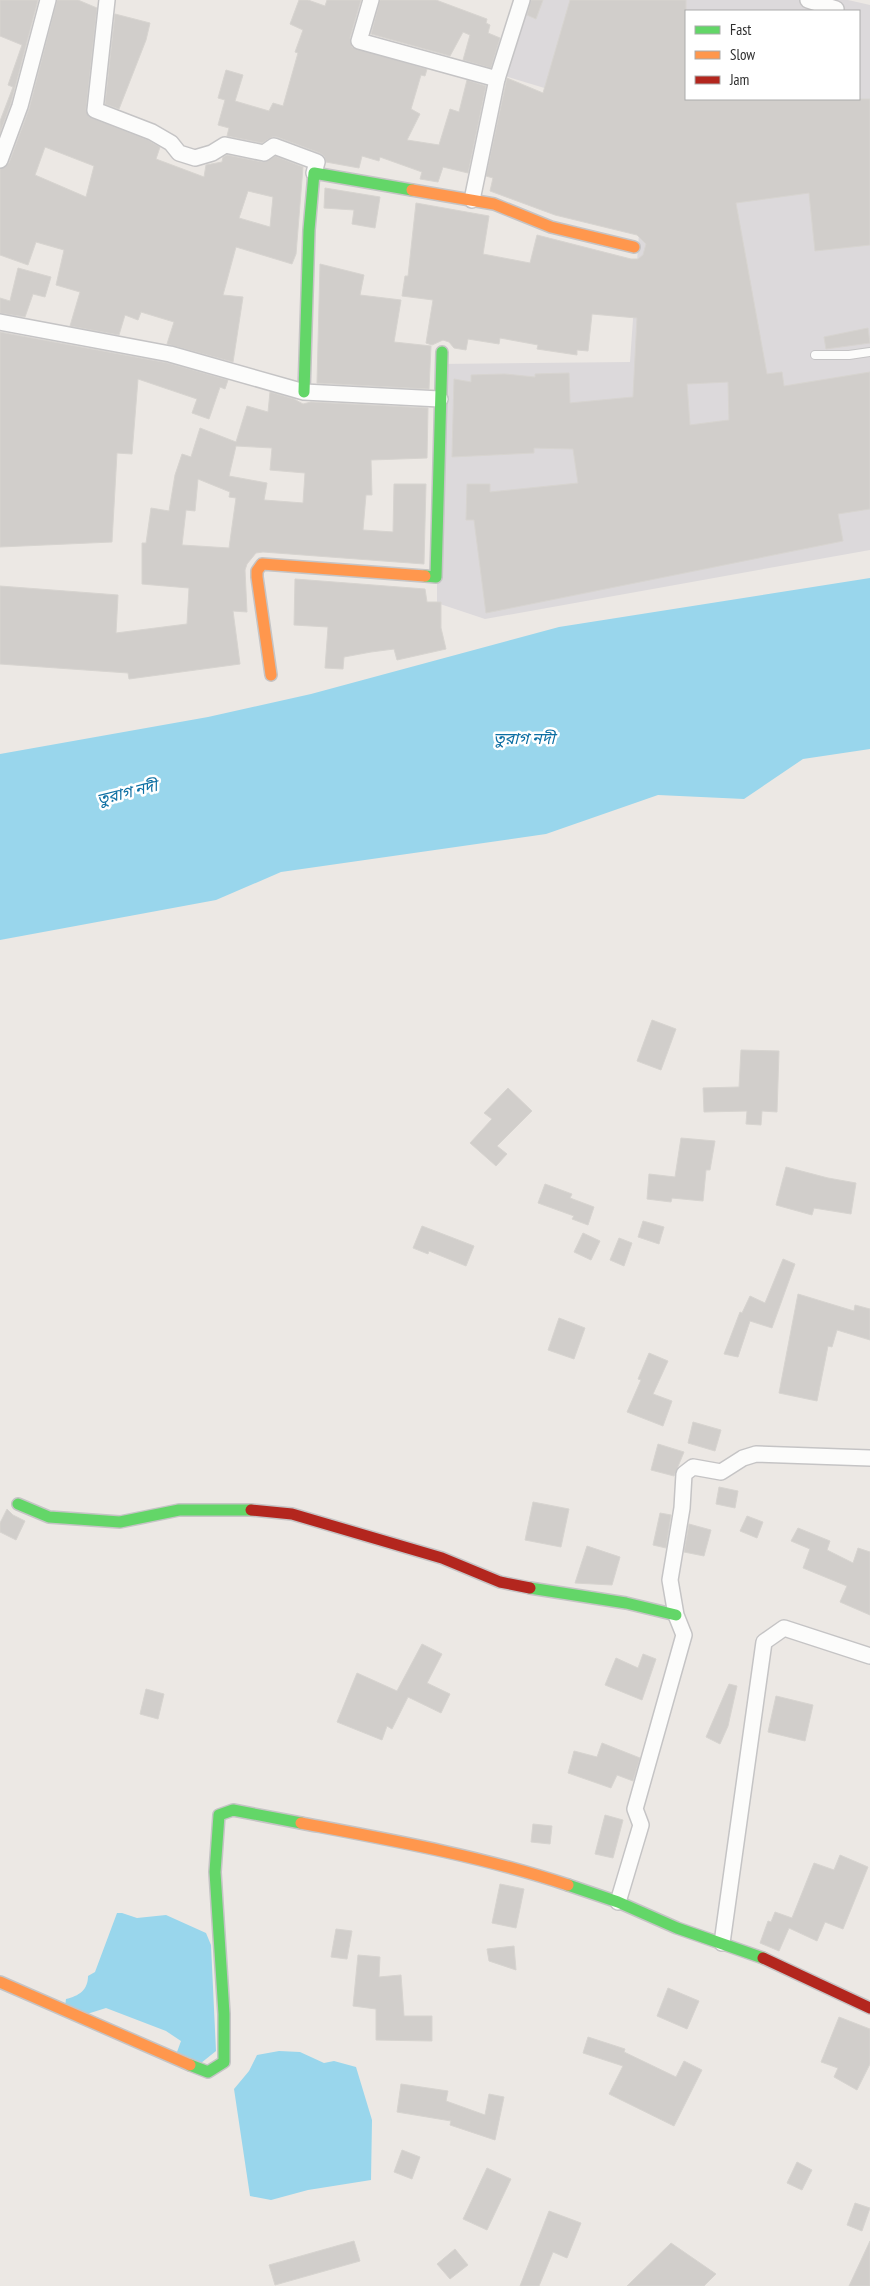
<svg xmlns="http://www.w3.org/2000/svg" width="870" height="2286" viewBox="0 0 870 2286" font-family="'PT Sans Narrow','Noto Sans Bengali',sans-serif">
  <style>
    .industrial { fill: #dcd9db; fill-rule: evenodd }
    .water { fill: #99d6ec }
    .building { fill: #d1cecb; stroke: #d7d4d0; fill-rule: evenodd }
    .lines { fill: none; stroke-linecap: round; stroke-linejoin: round }
    .lane-casing { stroke: #c5c4c5; stroke-width: 10 }
    .street-casing { stroke: #c5c4c5; stroke-width: 18 }
    .fast-casing { stroke: #c5c4c5; stroke-width: 14 }
    .slow-casing { stroke: #c5c4c5; stroke-width: 14 }
    .jam-casing { stroke: #c5c4c5; stroke-width: 14 }
    .lane { stroke: #fcfcfb; stroke-width: 8 }
    .street { stroke: #fcfcfb; stroke-width: 15 }
    .fast { stroke: #63d668; stroke-width: 11 }
    .slow { stroke: #ff974d; stroke-width: 11 }
    .jam { stroke: #b3261e; stroke-width: 11 }
    .labels { text-anchor: middle; dominant-baseline: central; stroke-width: 5; stroke-linejoin: round; paint-order: stroke }
    .water-label { font-size: 16px; font-style: italic; fill: #0d6fa3; stroke: #fff }
  </style>
  <rect width="100%" height="100%" fill="#ece8e4"/>
  <!-- industrial -->
  <path class="industrial" d="M524,0H848L870,5V550L485,619L437,603V364L630,362L647,119L495,73ZM686,11H859V99H686Z"/>
  <!-- water -->
  <g class="water">
    <polygon points="870,578 870,749 803,759 744,799 658,795 546,834 281,872 216,900 0,940 0,754 208,717 311,694 559,627"/>
    <path d="M117,1913H122L137,1918L166,1915L206,1933L211,1945L216,2051L201,2063L177,2052L181,2041L166,2031L106,2008L87,2014L65,2007L66,1999C79,1996 88,1990 88,1976L95,1972Z"/>
    <polygon points="279,2051 300,2052 324,2063 334,2061 356,2067 372,2120 371,2180 308,2190 271,2200 250,2196 234,2089 249,2071 257,2055"/>
  </g>
  <!-- building -->
  <g class="building">
    <polygon points="0,0 38,0 11,103 0,133 0,121 13,87 8,85 22,45 0,36"/>
    <path d="M57,0H78L97,8L86,109L89,117L148,140L160,147L156,159L204,177L206,165L222,162L223,157L227,155L262,162L275,156L303,167L296,254L292,264L236,247L223,295L243,297L233,362L167,344L174,322L141,312L138,320L125,315L119,335L70,326L80,292L56,285L64,250L36,242L28,265L0,255V169L9,163L29,109ZM45,147L94,166L86,197L35,175ZM248,191L273,197L270,227L239,218Z"/>
    <polygon points="299,0 308,0 325,6 327,0 361,0 350,38 352,47 427,69 425,76 421,75 411,109 420,114 407,140 439,145 450,109 459,112 467,80 486,86 468,173 443,167 438,182 420,179 422,172 380,157 379,161 362,156 359,168 326,162 324,156 320,153 277,137 272,137 262,143 227,136 229,128 218,125 225,100 218,98 226,70 243,75 235,101 269,111 273,103 283,106 298,53 295,52 303,30 290,24"/>
    <polygon points="380,0 436,0 487,19 486,23 490,25 488,33 500,38 491,68 463,60 470,35 463,32 450,56 371,34"/>
    <polygon points="531,0 543,0 536,19 527,15"/>
    <path d="M570,0H686V99H870V245L815,251L809,193L736,203L767,374L782,372L784,386L870,372V509L838,514L843,541L486,613L474,520H466L467,484H490V492L578,483L573,449L534,448V453L452,457L454,379L471,382V375L505,374L535,377V374L569,373L570,403L633,397L637,318L592,314L588,351L577,350V355L537,349L538,345L500,338L499,344L468,339L466,350L454,348L449,342L443,340L432,345L426,343L433,300L402,296L405,276H408L416,203L489,216L483,254L530,263L537,235L631,259H638L643,255L646,244L637,235L555,215L490,191L493,178L486,176L507,78L543,93ZM728,382L729,420L690,425L687,384Z"/>
    <polygon points="115,14 150,23 146,40 119,109 105,104"/>
    <polygon points="325,188 380,197 375,228 352,224 354,210 324,208"/>
    <polygon points="320,264 364,275 360,295 401,300 394,342 431,346 429,389 317,383"/>
    <polygon points="18,268 51,277 45,297 33,294 25,317 0,313 0,298 10,301"/>
    <polygon points="868,328 870,343 826,349 824,337"/>
    <polygon points="0,332 168,363 228,380 225,389 220,387 209,419 192,413 197,399 138,379 132,454 117,453 112,542 0,547"/>
    <path d="M270,392L294,399L303,404L311,402L428,408L427,458L371,460L372,495H366L363,530L393,532L394,484H426L424,564L263,552L256,553L247,564L245,570L247,612L233,611L240,664L129,679L128,673L0,664V586L118,595L116,633L187,624L189,588L142,584V543H146L151,508L169,511L175,475L182,454L191,457L200,428L236,442L247,406L268,412ZM236,446L272,448L270,470L305,473L303,503L264,500L267,483L229,476ZM198,479L230,492L229,497L236,498L229,548L182,545L186,510L195,511Z"/>
    <polygon points="295,579 425,589 427,602 441,602 441,628 446,649 397,660 394,649 371,652 344,657 343,669 325,668 328,627 294,625"/>
    <polygon points="652,1020 676,1029 661,1070 637,1061"/>
    <polygon points="741,1050 779,1051 777,1112 762,1111 761,1125 746,1124 747,1111 704,1112 703,1088 739,1087"/>
    <polygon points="508,1088 532,1111 497,1146 507,1154 496,1166 470,1143 492,1119 484,1113"/>
    <polygon points="681,1138 715,1141 710,1170 706,1170 703,1201 672,1198 671,1202 647,1199 649,1174 675,1177"/>
    <polygon points="786,1167 828,1178 856,1183 851,1214 814,1208 812,1215 776,1205"/>
    <polygon points="545,1184 572,1194 570,1198 594,1207 588,1225 572,1219 574,1216 538,1203"/>
    <polygon points="643,1221 664,1227 659,1244 638,1237"/>
    <polygon points="422,1226 474,1246 466,1266 429,1251 428,1254 413,1248"/>
    <polygon points="583,1233 600,1241 591,1260 574,1252"/>
    <polygon points="619,1238 632,1243 624,1266 610,1260"/>
    <polygon points="783,1259 795,1264 772,1328 750,1321 738,1357 724,1354 740,1312 742,1313 750,1296 765,1303"/>
    <polygon points="798,1294 854,1311 855,1305 870,1309 870,1340 837,1330 832,1347 828,1346 817,1401 779,1393"/>
    <polygon points="559,1318 585,1328 574,1359 548,1350"/>
    <polygon points="649,1353 668,1361 653,1394 672,1401 663,1426 627,1412 641,1380 638,1379"/>
    <polygon points="693,1422 721,1430 715,1451 688,1443"/>
    <polygon points="658,1444 684,1452 674,1476 651,1470"/>
    <polygon points="719,1487 738,1491 735,1508 716,1504"/>
    <polygon points="533,1502 569,1509 561,1547 525,1540"/>
    <polygon points="7,1509 13,1515 25,1521 16,1540 0,1532 0,1523"/>
    <polygon points="660,1513 671,1515 666,1548 653,1545"/>
    <polygon points="747,1516 763,1522 757,1538 740,1531"/>
    <polygon points="689,1524 711,1530 704,1556 684,1552"/>
    <polygon points="798,1528 830,1541 827,1550 853,1563 858,1548 870,1552 870,1615 840,1602 847,1586 803,1568 810,1549 791,1541"/>
    <polygon points="587,1546 620,1557 612,1585 575,1583"/>
    <polygon points="422,1644 442,1654 427,1683 450,1694 441,1713 408,1697 392,1729 387,1726 382,1740 337,1722 357,1673 397,1691"/>
    <polygon points="643,1654 656,1659 642,1700 605,1685 616,1658 638,1668"/>
    <polygon points="729,1684 737,1686 728,1726 720,1744 706,1737"/>
    <polygon points="146,1689 164,1694 158,1719 140,1714"/>
    <polygon points="776,1696 813,1705 805,1741 768,1732"/>
    <polygon points="602,1743 640,1758 633,1781 617,1775 611,1788 568,1773 574,1751 597,1757"/>
    <polygon points="605,1815 623,1820 613,1858 595,1854"/>
    <polygon points="533,1824 552,1826 550,1844 531,1842"/>
    <polygon points="840,1855 868,1867 843,1929 825,1922 817,1941 789,1928 779,1951 760,1943 768,1921 771,1922 775,1912 792,1918 814,1863 834,1870"/>
    <polygon points="500,1884 524,1889 516,1928 492,1923"/>
    <polygon points="336,1929 352,1931 347,1959 331,1957"/>
    <polygon points="514,1946 516,1970 489,1961 487,1949"/>
    <polygon points="358,1955 380,1957 379,1977 401,1975 404,2016 432,2016 432,2041 376,2040 376,2009 353,2006"/>
    <polygon points="668,1988 699,2001 687,2029 657,2016"/>
    <polygon points="839,2017 870,2029 870,2064 857,2090 834,2077 838,2068 821,2062"/>
    <polygon points="588,2037 625,2049 624,2052 676,2077 684,2061 702,2070 674,2126 609,2094 623,2066 583,2053"/>
    <polygon points="401,2084 448,2091 446,2101 485,2115 489,2094 504,2097 495,2140 450,2125 451,2121 397,2112"/>
    <polygon points="402,2150 420,2157 412,2179 394,2172"/>
    <polygon points="797,2162 812,2170 802,2190 787,2183"/>
    <polygon points="487,2168 511,2179 487,2230 463,2219"/>
    <polygon points="855,2203 870,2208 862,2231 847,2225"/>
    <polygon points="549,2211 581,2223 567,2258 553,2252 539,2286 520,2286"/>
    <polygon points="354,2241 360,2261 275,2285 269,2265"/>
    <polygon points="870,2241 870,2286 849,2286"/>
    <polygon points="671,2243 716,2274 704,2286 627,2286"/>
    <polygon points="455,2249 468,2265 450,2279 437,2264"/>
  </g>
  <g class="lines">
    <defs>
      <polyline id="lane" points="815,355 849,355 870,352"/>
      <g id="street">
        <polyline points="107,0 95,110 152,132 171,143 179,153 195,158 212,153 225,145 264,153 274,146 317,162 314,173"/>
        <polyline points="371,0 359,41 497,79 522,0"/>
        <polyline points="808,0 836,9"/>
        <polyline points="0,160 20,106 48,0"/>
        <polyline points="472,200 497,79"/>
        <polyline points="0,322 170,354 304,392 440,399"/>
        <polyline points="618,1902 641,1825 635,1809 684,1635 676,1615 670,1580 682,1508 684,1474 693,1467 721,1472 743,1458 756,1454 870,1458"/>
        <polyline points="722,1943 764,1642 784,1628 870,1656"/>
      </g>
      <g id="fast">
        <polyline points="304,392 309,230 314,173 412,190"/>
        <polyline points="425,576 436,577 442,352"/>
        <polyline points="18,1504 49,1517 120,1522 179,1510 251,1510"/>
        <polyline points="530,1588 626,1603 676,1615"/>
        <polyline points="568,1885 618,1902 677,1928 763,1958"/>
        <polyline points="190,2065 208,2072 224,2062 224,2014 215,1872 219,1815 233,1810 301,1823"/>
      </g>
      <g id="slow">
        <polyline points="412,190 494,204 551,227 634,247"/>
        <polyline points="271,675 257,577 257,571 262,564 425,576"/>
        <path d="M301,1823C391,1840 481,1856 568,1885"/>
        <polyline points="0,1982 190,2065"/>
      </g>
      <g id="jam">
        <polyline points="251,1510 292,1514 442,1558 500,1582 530,1588"/>
        <polyline points="763,1958 870,2008"/>
      </g>
    </defs>
    <!-- lane casing -->
    <use href="#lane" class="lane-casing"/>
    <!-- street casing -->
    <use href="#street" class="street-casing"/>
    <!-- fast casing -->
    <use href="#fast" class="fast-casing"/>
    <!-- slow casing -->
    <use href="#slow" class="slow-casing"/>
    <!-- jam casing -->
    <use href="#jam" class="jam-casing"/>
    <!-- lane -->
    <use href="#lane" class="lane"/>
    <!-- street -->
    <use href="#street" class="street"/>
    <!-- fast -->
    <use href="#fast" class="fast"/>
    <!-- slow -->
    <use href="#slow" class="slow"/>
    <!-- jam -->
    <use href="#jam" class="jam"/>
  </g>
  <g class="labels">
    <!-- water labels -->
    <g class="water-label">
      <text x="524" y="738">তুরাগ নদী</text>
      <text transform="translate(127 792) rotate(-14)">তুরাগ নদী</text>
    </g>
  </g>
  <!-- legend -->
  <rect x="685" y="10" width="175" height="90" fill="#ffffff" stroke="#ababab"/>
  <rect x="695" y="26" width="25" height="8" fill="#63d668" stroke="#ababab"/>
  <text x="730" y="35" font-size="15" fill="#2e2e2e">Fast</text>
  <rect x="695" y="51" width="25" height="8" fill="#ff974d" stroke="#ababab"/>
  <text x="730" y="60" font-size="15" fill="#2e2e2e">Slow</text>
  <rect x="695" y="76" width="25" height="8" fill="#b3261e" stroke="#ababab"/>
  <text x="730" y="85" font-size="15" fill="#2e2e2e">Jam</text>
</svg>
